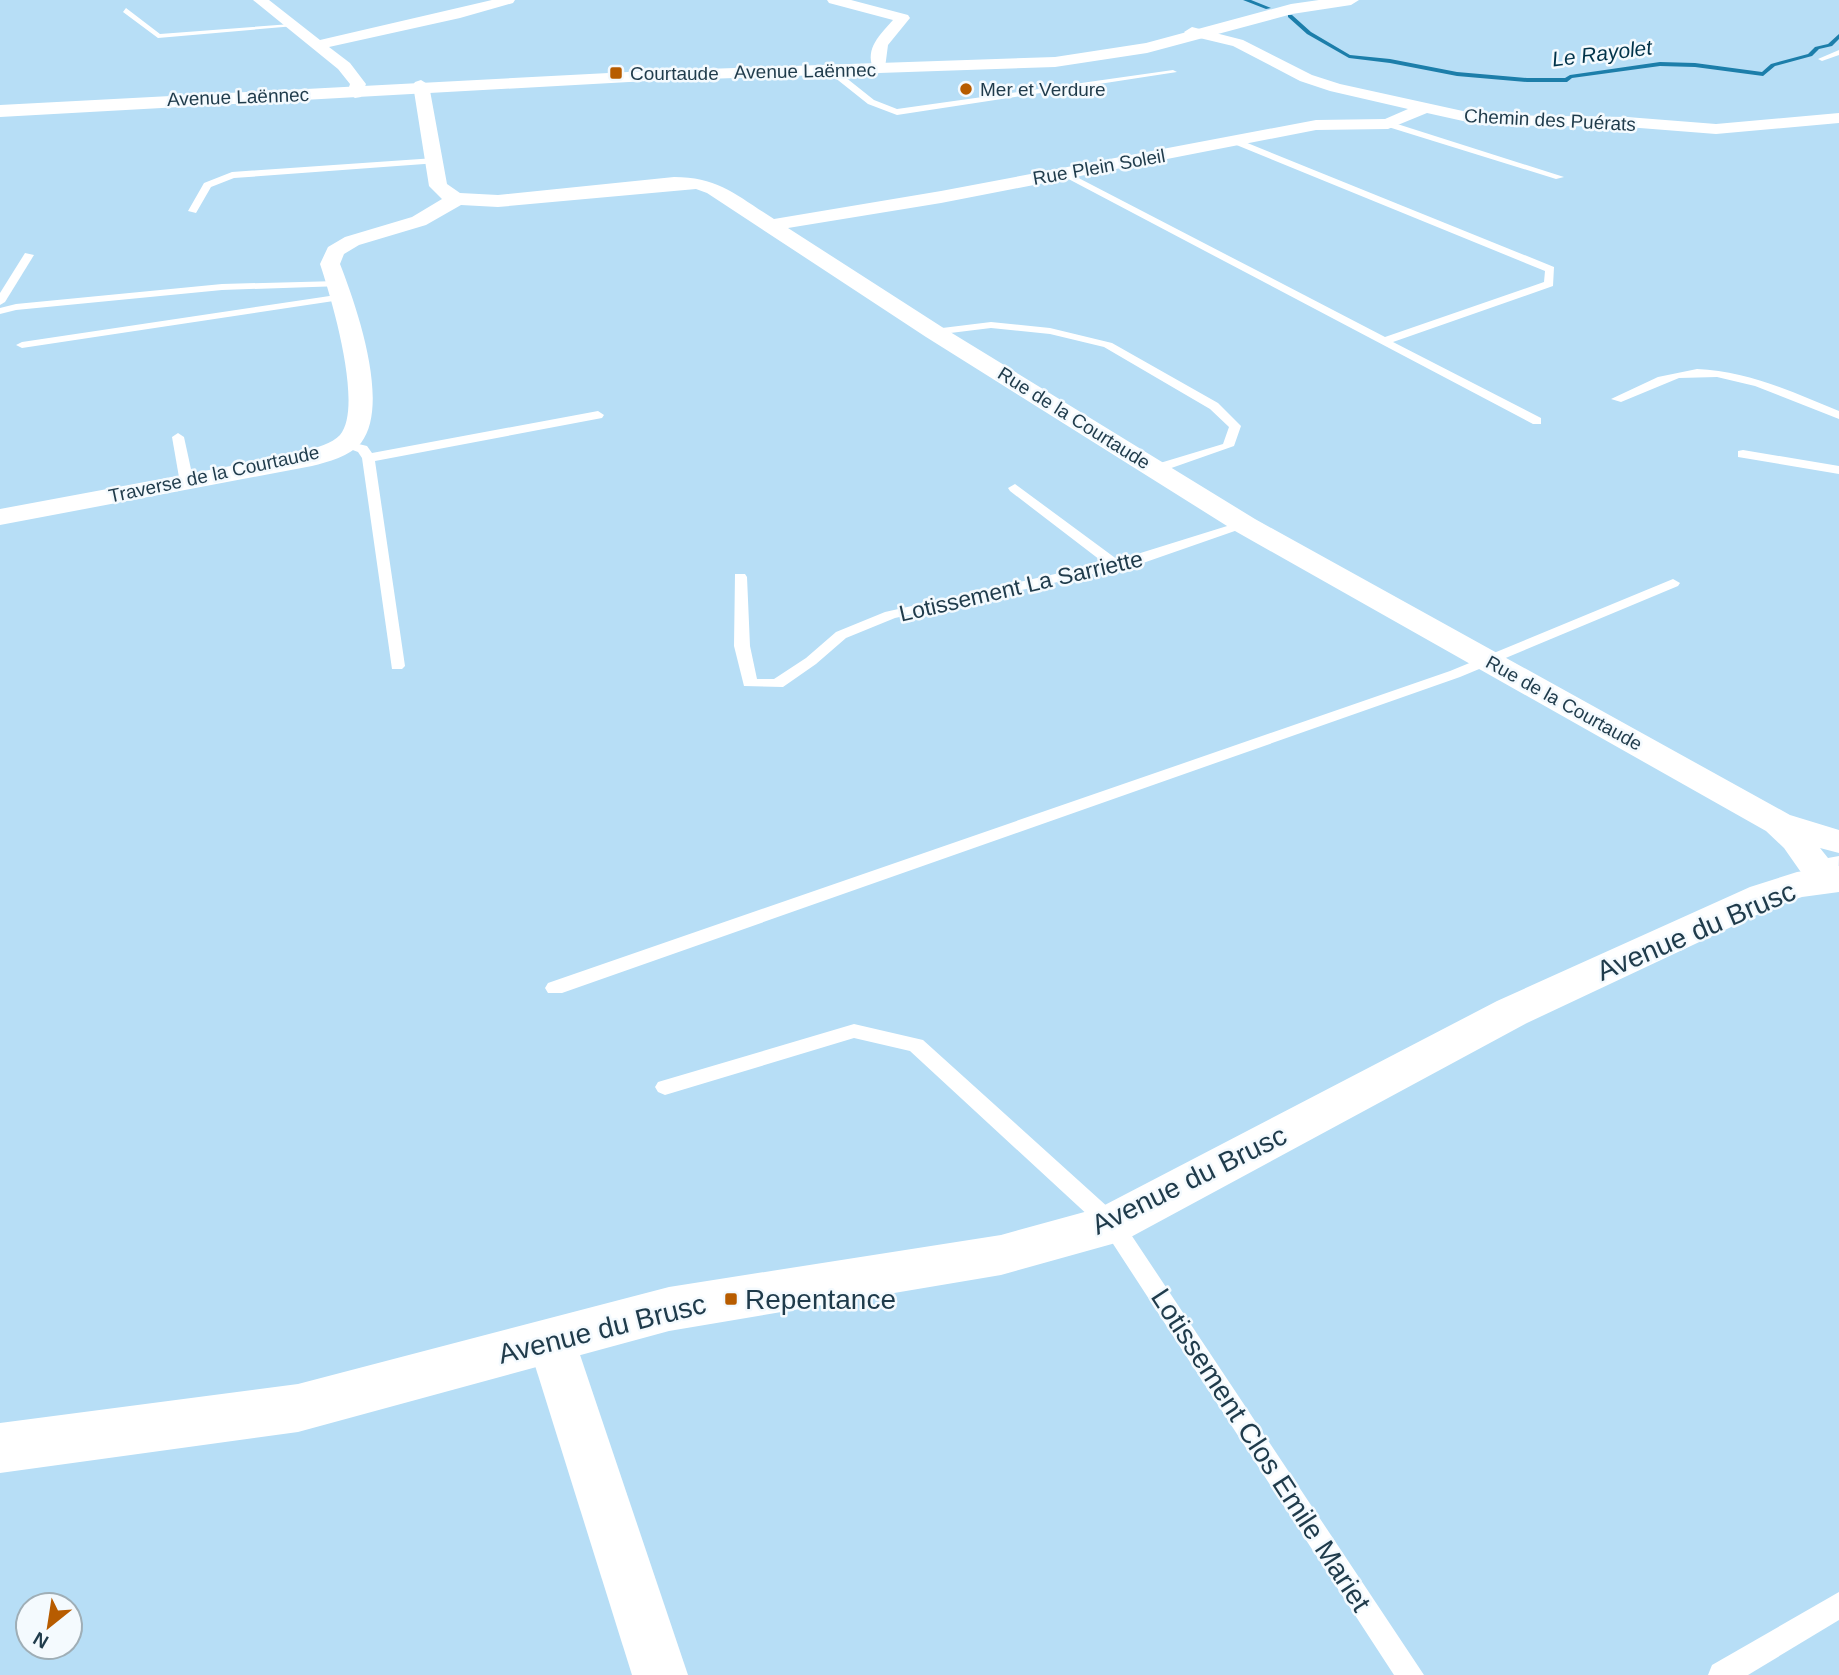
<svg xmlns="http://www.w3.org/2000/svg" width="1839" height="1675" viewBox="0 0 1839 1675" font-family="Helvetica,sans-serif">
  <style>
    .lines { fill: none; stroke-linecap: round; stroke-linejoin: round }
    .stream { fill: #1c7eaa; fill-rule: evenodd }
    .service { fill: #fff; fill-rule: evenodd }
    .minor { fill: #fff; fill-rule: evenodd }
    .tertiary { fill: #fff; fill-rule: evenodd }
    .secondary { fill: #fff; fill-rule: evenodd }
    .poi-dot { fill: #b75c00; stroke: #f4fafe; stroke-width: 2.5 }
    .labels { text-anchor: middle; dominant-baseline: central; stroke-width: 5; stroke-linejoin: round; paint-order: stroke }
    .far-street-label { font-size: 19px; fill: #1f3b4b; stroke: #f4fafe }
    .far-poi-label { font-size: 19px; fill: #1f3b4b; stroke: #f4fafe; text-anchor: start }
    .far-water-label { font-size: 21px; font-style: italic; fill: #00334a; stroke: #f4fafe }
    .street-label { font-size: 23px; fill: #1f3b4b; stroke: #f4fafe }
    .near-street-label { font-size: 28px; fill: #1f3b4b; stroke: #f4fafe }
    .near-poi-label { font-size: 28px; fill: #1f3b4b; stroke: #f4fafe; text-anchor: start }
  </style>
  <rect width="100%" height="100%" fill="#b7def6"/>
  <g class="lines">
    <!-- stream -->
    <g class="stream">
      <polygon points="1243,0 1251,0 1271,8 1266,9"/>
      <polygon points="1288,15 1292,15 1311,32 1350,55 1390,59 1457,72 1527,78 1565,78 1570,75 1660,62 1695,63 1762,72 1771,64 1808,54 1815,47 1828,44 1839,34 1839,39 1832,46 1819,49 1812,56 1775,66 1763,76 1695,67 1660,66 1572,78 1567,82 1527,82 1457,76 1390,63 1349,58 1307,34 1288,17"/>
    </g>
    <!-- service -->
    <g class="service">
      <polygon points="126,8 160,34 291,24 295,26 158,38 123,12"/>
      <polygon points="1839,50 1839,55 1822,61 1818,59"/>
      <polygon points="829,69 835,69 874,100 897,109 1173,70 1177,72 897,115 868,104 829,73"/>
      <polygon points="1385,122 1391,122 1564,177 1556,179 1385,126"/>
      <polygon points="1234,140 1240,140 1554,267 1553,286 1393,342 1541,418 1541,424 1533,424 1059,174 1067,172 1385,337 1544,282 1545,271 1234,144"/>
      <polygon points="435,158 440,161 438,163 234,178 211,187 196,213 188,211 204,183 232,172"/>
      <polygon points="25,253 34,255 5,302 0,305 0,293"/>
      <polygon points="338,281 343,284 342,286 222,290 16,310 0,314 0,308 16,304 222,284"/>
      <polygon points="343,294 348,297 347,299 22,348 16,345 22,342"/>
      <polygon points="991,322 1050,328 1112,343 1218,403 1241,426 1234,446 1160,472 1150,472 1150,466 1223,444 1229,427 1210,409 1104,347 1050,334 991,328 934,335 928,332 934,329"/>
      <path d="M1697,369C1748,371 1793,392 1839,411V419L1755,386L1717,377L1679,378L1621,402L1611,399L1658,377Z"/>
      <polygon points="598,411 604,415 602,418 375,461 405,666 402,669 392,669 362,458 358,452 342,446 342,440 367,446 372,453"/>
      <polygon points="178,433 184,437 194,483 187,487 180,483 172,437"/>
      <polygon points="1743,450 1839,466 1839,474 1738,457 1738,451"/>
      <polygon points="1015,484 1118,560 1240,522 1245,521 1252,525 1143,563 895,618 846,638 816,664 783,687 744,686 734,646 735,574 745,574 747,577 750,646 757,679 774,679 806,658 836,632 885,612 1104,563 1010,491 1008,488"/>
      <polygon points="1673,579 1680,583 1678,586 1460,677 562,993 548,993 545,988 548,983 1450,671"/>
      <polygon points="854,1024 923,1040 1120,1218 1424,1675 1394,1675 1104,1230 910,1051 854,1038 665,1095 658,1092 655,1087 658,1082"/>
      <polygon points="1839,1592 1839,1620 1748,1675 1708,1675 1712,1665"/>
    </g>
    <!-- minor -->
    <g class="minor">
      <polygon points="253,0 269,0 320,40 492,0 515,0 513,3 460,18 329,47 350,63 366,84 361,97 355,98 347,93 350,84 338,69"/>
      <path d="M827,0H851L908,15L910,18L888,45L885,68H873C865,48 880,35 893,20L829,3Z"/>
      <path d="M1192,27L1243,40L1312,75L1340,84L1481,115L1627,117L1716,124L1839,113V123L1716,134L1627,127L1481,125L1427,113L1388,129L1316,130L941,203L788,228L942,327L1255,519L1790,815L1839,830V853L1820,848L1828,858L1839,856L1838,888L1825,892L1812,888L1784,848L1766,831L1235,531L926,337L707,193L696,189L498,207L461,205L426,225L359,245L344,254L340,264C356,305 391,404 361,443C350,456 328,462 312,466L0,525V509L305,452C316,447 332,444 340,435C364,407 331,297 320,264L328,247L345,237L412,217L442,199L429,186L413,85L415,82L421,80L429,85L447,184L460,193L498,195L674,177C719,177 737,196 774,219L941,191L1316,120L1385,119L1408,109L1330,91L1300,81L1233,46L1187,35L1184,32Z"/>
      <polygon points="551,1320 568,1326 575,1340 688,1675 632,1675 527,1340 534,1326"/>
    </g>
    <!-- tertiary -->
    <polygon class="tertiary" points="1839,866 1839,892 1802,897 1778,905 1527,1023 1129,1238 1112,1244 1001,1275 669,1331 298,1432 0,1473 0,1423 298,1384 669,1287 1001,1235 1099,1208 1497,1001 1750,887 1797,872"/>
    <!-- secondary -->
    <polygon class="secondary" points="1319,0 1359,0 1351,5 1292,14 1147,53 1055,67 647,81 0,117 0,105 647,71 1055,57 1146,43 1291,4"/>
  </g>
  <!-- markers -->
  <g class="poi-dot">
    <rect x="609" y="66" width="14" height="14" rx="3.5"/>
    <circle cx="966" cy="89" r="7"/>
    <rect x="724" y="1292" width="14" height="14" rx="3.5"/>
  </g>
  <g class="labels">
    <!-- far-street labels -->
    <g class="far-street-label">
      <text transform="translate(805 71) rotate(-1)">Avenue Laënnec</text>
      <text transform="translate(238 97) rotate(-2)">Avenue Laënnec</text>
      <text transform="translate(1550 120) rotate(3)">Chemin des Puérats</text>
      <text transform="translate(1099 167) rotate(-10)">Rue Plein Soleil</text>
      <text transform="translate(1074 418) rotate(32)">Rue de la Courtaude</text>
      <text transform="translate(214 474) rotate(-12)">Traverse de la Courtaude</text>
      <text transform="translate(1564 703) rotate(29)">Rue de la Courtaude</text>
    </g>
    <!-- far-poi labels -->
    <g class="far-poi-label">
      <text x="630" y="73">Courtaude</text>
      <text x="980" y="89">Mer et Verdure</text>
    </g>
    <!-- far-water labels -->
    <g class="far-water-label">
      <text transform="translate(1602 53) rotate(-7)">Le Rayolet</text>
    </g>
    <!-- street labels -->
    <g class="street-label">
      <text transform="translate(1021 586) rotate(-13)">Lotissement La Sarriette</text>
    </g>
    <!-- near-street labels -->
    <g class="near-street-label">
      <text transform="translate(1696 931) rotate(-23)">Avenue du Brusc</text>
      <text transform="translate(1189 1180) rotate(-26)">Avenue du Brusc</text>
      <text transform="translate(602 1329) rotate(-14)">Avenue du Brusc</text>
      <text transform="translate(1261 1450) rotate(57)">Lotissement Clos Emile Mariet</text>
    </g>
    <!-- near-poi labels -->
    <g class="near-poi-label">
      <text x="745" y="1299">Repentance</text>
    </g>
  </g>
  <!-- north arrow -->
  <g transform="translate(49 1626) rotate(210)"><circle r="33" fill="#f4fafe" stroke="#9faeb6" stroke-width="2"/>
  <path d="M0-5L12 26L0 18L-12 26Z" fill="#b75c00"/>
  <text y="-10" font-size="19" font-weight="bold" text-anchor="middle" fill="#1f3b4b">N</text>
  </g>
</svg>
